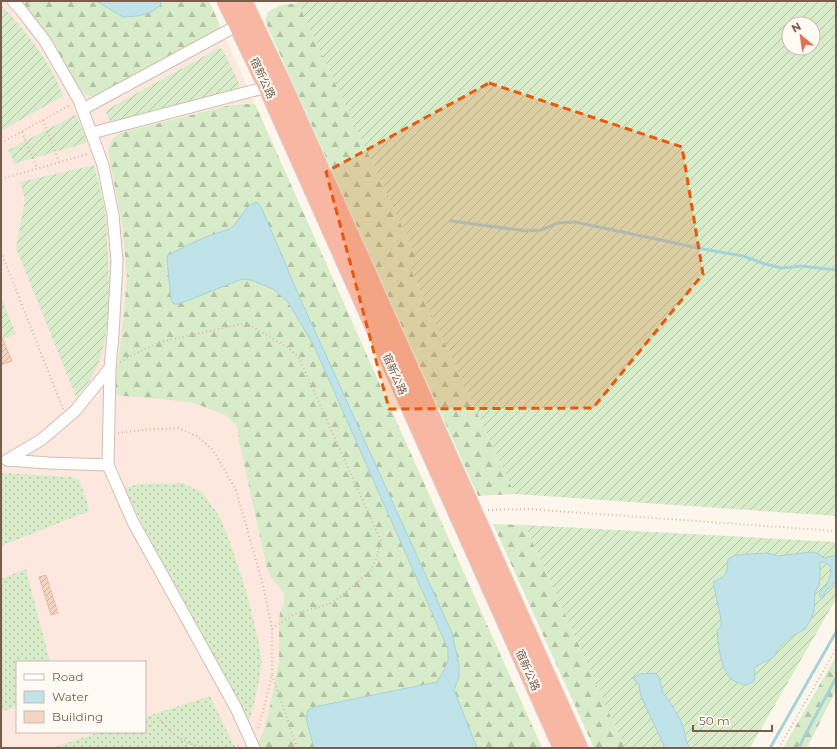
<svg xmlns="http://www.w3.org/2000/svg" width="837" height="749" viewBox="0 0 837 749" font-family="Montserrat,'Noto Sans SC',sans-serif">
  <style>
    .commercial { fill: #fde8e0; fill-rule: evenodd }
    .grass { fill: url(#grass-dots) }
    .forest { fill: url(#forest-firs) }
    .garden { fill: url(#garden-furrows); fill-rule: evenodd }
    .water { fill: #bfe3e8; stroke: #a5d3da }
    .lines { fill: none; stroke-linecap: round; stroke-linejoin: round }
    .stream { stroke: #a5d3da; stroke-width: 3 }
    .building { fill: url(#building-hatch); stroke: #e6bba3 }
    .minor-casing { stroke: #d1beb0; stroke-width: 13 }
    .highway-casing { stroke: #dad1cd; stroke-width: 19 }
    .path { stroke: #d9b8a5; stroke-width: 2; stroke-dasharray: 1 3; stroke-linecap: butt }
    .minor { stroke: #fff; stroke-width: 11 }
    .highway { stroke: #f7b7a3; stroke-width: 17 }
    .marked { fill: #e8590c; fill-opacity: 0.2; stroke: #e8590c; stroke-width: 3; stroke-dasharray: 8 5; stroke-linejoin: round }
    .labels { text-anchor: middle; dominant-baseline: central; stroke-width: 4; stroke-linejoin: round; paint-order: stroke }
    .street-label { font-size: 11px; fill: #7a5c4d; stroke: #fffaf3 }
  </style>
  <defs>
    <pattern id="grass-dots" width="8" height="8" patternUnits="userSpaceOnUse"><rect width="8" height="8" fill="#d8ecc9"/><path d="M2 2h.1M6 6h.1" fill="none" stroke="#b4c2a5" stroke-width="1.8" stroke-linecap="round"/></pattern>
    <pattern id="forest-firs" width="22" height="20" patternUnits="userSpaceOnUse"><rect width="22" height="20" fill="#d8ecc9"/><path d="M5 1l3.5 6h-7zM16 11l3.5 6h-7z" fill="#b4c2a5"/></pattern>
    <pattern id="garden-furrows" width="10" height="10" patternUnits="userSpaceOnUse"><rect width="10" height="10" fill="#d8ecc9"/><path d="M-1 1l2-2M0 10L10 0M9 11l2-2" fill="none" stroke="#b4c2a5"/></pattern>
    <pattern id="building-hatch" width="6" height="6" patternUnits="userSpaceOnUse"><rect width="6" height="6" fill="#f3d5c3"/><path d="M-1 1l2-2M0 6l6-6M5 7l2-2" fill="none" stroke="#cab0a1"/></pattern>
  </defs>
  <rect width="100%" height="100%" fill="#fdf6ec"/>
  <!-- commercial -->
  <path class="commercial" d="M1,1H209L542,748H1ZM17,662H145V732H17Z"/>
  <!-- grass -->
  <g class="grass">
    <polygon points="1,473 72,477 80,481 88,505 89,511 1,546"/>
    <polygon points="183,483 202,492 220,517 231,545 247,594 258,639 262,664 255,700 249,721 163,565 124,488 139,484"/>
    <polygon points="26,569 50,662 17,662 17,706 1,712 1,579"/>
    <polygon points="210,696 235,748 52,748 100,732 145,732 145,717"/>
  </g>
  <!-- forest -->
  <g class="forest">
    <polygon points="18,1 209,1 219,23 218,29 214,34 98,95 92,96 86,95 79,88 66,69 42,28"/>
    <polygon points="298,3 408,239 416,258 408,264 515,494 478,496 265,21 268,12 280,5"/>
    <path d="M246,104H255L542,748H258L257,745L264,730L271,702L279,660V619L280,612L284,605V594L278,585L271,578L267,568L239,441L237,426L227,416L210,409L191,402L114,395L123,323L127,275L122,223L108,151C111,139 113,137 124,132L227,106Z"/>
    <polygon points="493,524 525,525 625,748 594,748"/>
    <polygon points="836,656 836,690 807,748 783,748"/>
  </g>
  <!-- garden -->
  <g class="garden">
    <path d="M297,1H836V516L515,494L408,264L416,258L408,239ZM789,24H813V48H789Z"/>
    <path d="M1,5C26,31 51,62 63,96L1,131Z"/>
    <polygon points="219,48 222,49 239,83 239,87 238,90 114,125 110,122 106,112 108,109"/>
    <polygon points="75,115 77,117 86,139 86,143 83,144 13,164 12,157 8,150"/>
    <path d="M94,165C98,181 103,197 105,213C107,222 107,231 107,240C110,280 113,343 91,378C87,385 81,391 76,397L16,248L25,200L20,182Z"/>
    <polygon points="1,297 16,334 4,339 1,332"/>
    <polygon points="525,525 836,542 836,599 750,748 625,748"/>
  </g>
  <!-- water -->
  <g class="water">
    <polygon points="96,1 160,1 161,5 151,12 138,16 123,17"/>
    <path d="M257,202L262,209L299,296L452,633L459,665V677L454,690L477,748H314L306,719L308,710L314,707L437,682L443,672L448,661V649L314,346L288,302L273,289L251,280L242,279L179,304H174L171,300L167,259L168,255C182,248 196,241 211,235C217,233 225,231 231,228C241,220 244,205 257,202Z"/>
    <path d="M811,552L819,554L824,558L836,555V582L826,590L822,599C820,597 819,596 820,593C821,590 823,589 825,587C829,581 831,575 831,567L825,562H821L820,563V577L819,585L815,593L814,611L811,619L805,629L789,638L778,649L774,657L755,667L754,671L755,678L753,682L746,685C742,684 737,683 734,681C720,672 719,646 717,631L721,626V619L713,582C727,576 727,573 728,559L735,555L767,553L778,556Z"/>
    <polygon points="655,673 659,677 663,693 668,699 681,721 684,730 686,741 690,748 665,748 641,696 639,685 633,678 640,674"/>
  </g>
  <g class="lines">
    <!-- stream -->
    <g class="stream">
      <polyline points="451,221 526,231 541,230 558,223 575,222 703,249 743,256 765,264 782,268 801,266 836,270"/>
      <polyline points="770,748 836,632"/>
      <polyline points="799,748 804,737 836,678"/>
    </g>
  </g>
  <!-- building -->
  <g class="building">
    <polygon points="1,335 12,361 1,365"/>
    <polygon points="46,575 58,613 51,615 39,577"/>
  </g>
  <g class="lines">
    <defs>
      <g id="minor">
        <polyline points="13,1 21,10 45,41 79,100 103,165 113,215 117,261 113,335 110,368 108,465 133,522 236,708 254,748"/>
        <polyline points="83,109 238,25"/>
        <polyline points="92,133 267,87"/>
        <polyline points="7,460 41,440 75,411 110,368"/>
        <polyline points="8,460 48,463 108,465"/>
      </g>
      <g id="highway">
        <polyline points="226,1 267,87 562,748"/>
        <polyline points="243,1 281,81 579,748"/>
      </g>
    </defs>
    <!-- minor casing -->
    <use href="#minor" class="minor-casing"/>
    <!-- highway casing -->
    <use href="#highway" class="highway-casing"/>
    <!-- path -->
    <g class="path">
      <polyline points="43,120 59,162"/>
      <polyline points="22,132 37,168"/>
      <polyline points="1,143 70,105"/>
      <polyline points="1,179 88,154"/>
      <polyline points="1,252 63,409"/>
      <polyline points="120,362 139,352 160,342 246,323 287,347 298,356 381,541 376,559 371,570 340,597 329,604 295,614 272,628"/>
      <polyline points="118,433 143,430 178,428 197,436 213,450 236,490 263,585 272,628 272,674 266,699 258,729"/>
      <polyline points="488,510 528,509 836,531"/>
      <polyline points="272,675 297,748"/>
      <polyline points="160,720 173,734 189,743 204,748"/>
      <polyline points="226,748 241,745"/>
      <polyline points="779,748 836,649"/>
    </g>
    <!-- minor -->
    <use href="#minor" class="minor"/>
    <!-- highway -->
    <use href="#highway" class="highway"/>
  </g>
  <!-- marked area -->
  <path class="marked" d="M489,83L682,147L703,274L593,408L389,409L326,172Z"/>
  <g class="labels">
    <!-- street labels -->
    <g class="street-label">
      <text transform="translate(263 78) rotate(65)">宿新公路</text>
      <text transform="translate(395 374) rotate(66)">宿新公路</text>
      <text transform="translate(528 670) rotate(66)">宿新公路</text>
    </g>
  </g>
  <!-- border -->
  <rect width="837" height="749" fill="none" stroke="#7a5c4d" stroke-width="4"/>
  <!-- legend -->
  <rect x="16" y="661" width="130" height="72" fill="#fffaf3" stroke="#cabbb1"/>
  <rect x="24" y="674" width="20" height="6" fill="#ffffff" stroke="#cabbb1"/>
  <text x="52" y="681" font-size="12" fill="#7a5c4d">Road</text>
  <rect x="24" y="691" width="20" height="12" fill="#bfe3e8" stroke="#cabbb1"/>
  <text x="52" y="701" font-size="12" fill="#7a5c4d">Water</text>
  <rect x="24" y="711" width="20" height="12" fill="#f3d5c3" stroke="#cabbb1"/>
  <text x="52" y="721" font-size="12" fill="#7a5c4d">Building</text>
  <!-- north arrow -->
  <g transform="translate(801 36) rotate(331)"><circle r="19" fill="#fffaf3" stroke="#cabbb1"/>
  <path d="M0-3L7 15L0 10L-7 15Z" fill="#e76f51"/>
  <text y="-6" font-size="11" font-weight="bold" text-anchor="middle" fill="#7a5c4d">N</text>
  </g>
  <!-- scale -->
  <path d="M693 725v6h79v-6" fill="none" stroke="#7a5c4d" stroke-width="2"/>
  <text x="699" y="725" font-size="12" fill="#7a5c4d" stroke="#fffaf3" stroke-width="3" paint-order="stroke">50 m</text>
</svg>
